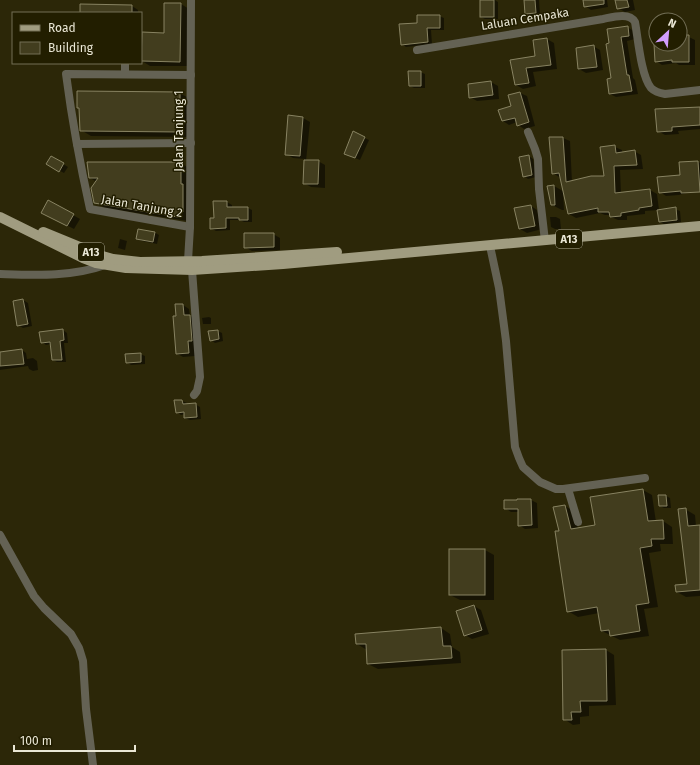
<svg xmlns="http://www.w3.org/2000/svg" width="700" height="765" viewBox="0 0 700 765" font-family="'Fira Sans',sans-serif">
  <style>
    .shadow { fill: #0007 }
    .building { fill: #423d1e; stroke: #888362 }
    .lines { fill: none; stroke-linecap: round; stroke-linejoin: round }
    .minor { stroke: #646254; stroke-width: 8 }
    .major { stroke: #a09c80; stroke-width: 10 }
    .labels { text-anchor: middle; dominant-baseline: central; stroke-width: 3; stroke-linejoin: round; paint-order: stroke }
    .shield { fill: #221e00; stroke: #aeab95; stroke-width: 1 }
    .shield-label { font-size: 11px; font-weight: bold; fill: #eae7d5 }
    .street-label { font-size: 12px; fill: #eae7d5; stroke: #221e00 }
  </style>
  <rect width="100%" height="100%" fill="#2c2708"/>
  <!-- shadow -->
  <g class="shadow">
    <polygon points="481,0 495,0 498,2 498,19 485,19 481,17"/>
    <polygon points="525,0 539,0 540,15 530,16 526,13"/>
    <polygon points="584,0 607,0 608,7 591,10 585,6"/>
    <polygon points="616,0 633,0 635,10 625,12 618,8"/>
    <polygon points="181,4 189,9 188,66 150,66 142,61 165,34"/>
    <polygon points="132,6 138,10 138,13 81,13"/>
    <polygon points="439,16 444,18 444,30 431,30 432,44 406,47 402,44 418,24"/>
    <polygon points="627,27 634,31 635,39 627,41 633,78 635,80 638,94 616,97 610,94 612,79 610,44"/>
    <polygon points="654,35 656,35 656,44 680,44 680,36 689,37 695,40 695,65 679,65 676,63 662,65 656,61"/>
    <polygon points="547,39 554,43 557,69 533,72 536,86 523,89 516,85 512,61 536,57"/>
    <polygon points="593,46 600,50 603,70 586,73 579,69"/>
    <polygon points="420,72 425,74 425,88 414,88 410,86"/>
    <polygon points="491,82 498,86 499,99 477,101 470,97"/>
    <polygon points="179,93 189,98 189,137 91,136 81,130 80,109 78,108"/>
    <polygon points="520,93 527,96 535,126 524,129 518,125 517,122 509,125 503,121 500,110 513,106 510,96"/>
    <polygon points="700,106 700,129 678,131 679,134 665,135 658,131 700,108"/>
    <polygon points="289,116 303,118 310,122 306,161 318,161 325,165 325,188 311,187 304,183 305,159 293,158 286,154"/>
    <polygon points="353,133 369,140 360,160 350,156"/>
    <polygon points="550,138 563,138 570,141 572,182 605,177 615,147 622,150 622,153 634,151 641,155 643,169 620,170 621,193 650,190 657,194 659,210 675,209 680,211 681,222 664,224 660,222 658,210 645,211 645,214 627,216 627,220 618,220 611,217 611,215 605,215 600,213 576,218 569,214 561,177 559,177 553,173"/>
    <polygon points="529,156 533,159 536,177 528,179 524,176"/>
    <polygon points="51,157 68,167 64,173 47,164"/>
    <polygon points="698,162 700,163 700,189 679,195 666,196 660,192"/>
    <polygon points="181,163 190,169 188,221 105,208 95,202 97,182 90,178"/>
    <polygon points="554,186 563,191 564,210 562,210 552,205"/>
    <polygon points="214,202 227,202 232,205 232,208 248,208 252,210 252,222 244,222 240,220 230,220 230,230 216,231 211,228 215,219"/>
    <polygon points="531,206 537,210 542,229 527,233 520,229"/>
    <polygon points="73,215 80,219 74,229 49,216"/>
    <polygon points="550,217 556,217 560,219 561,229 555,229 551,227"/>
    <polygon points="154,232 159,235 157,244 142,241 137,239"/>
    <polygon points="273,234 280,238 280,250 252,251 245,247"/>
    <polygon points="120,239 127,241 125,250 118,248"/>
    <polygon points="23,300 28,303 32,326 23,328 18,325 14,302"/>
    <polygon points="183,305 189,309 190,316 197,320 195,356 183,357 176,353 177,317"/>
    <polygon points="209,317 211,318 211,324 203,324 202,318"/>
    <polygon points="63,330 67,333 68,343 64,343 66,362 57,362 53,360 51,344 46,345 42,342"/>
    <polygon points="218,331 222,333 223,341 215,343 211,340"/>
    <polygon points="22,350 26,353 27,359 33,358 37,361 38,370 33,371 29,369 28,366 0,370 0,353"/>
    <polygon points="140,354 145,356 145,364 131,365 127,362"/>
    <polygon points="175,401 182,401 187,403 187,405 195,404 200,407 201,419 190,420 185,418 185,414 181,415 177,412"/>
    <polygon points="643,490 652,495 656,522 663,521 672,527 673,544 660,544 661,551 649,553 658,607 644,609 649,636 620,640 602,631 599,613 578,617 568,611 560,532 565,506 574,511 578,529 596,526"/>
    <polygon points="666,496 670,498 671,508 664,508 660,506"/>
    <polygon points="531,500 537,503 538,528 525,529 519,525 519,512 511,512 505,508 505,501"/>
    <polygon points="685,509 695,515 696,526 700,526 700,596 686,597 677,592 688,585"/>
    <polygon points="485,550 494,555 494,600 460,600 450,595"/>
    <polygon points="474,606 481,610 489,634 472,639 465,635"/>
    <polygon points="441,628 450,634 452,647 460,652 461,663 378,669 368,664 367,650 357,644"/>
    <polygon points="606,650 614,655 616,705 589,706 589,716 580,717 580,724 573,725 564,719"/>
  </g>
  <!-- building -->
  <g class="building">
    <rect x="480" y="0" width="14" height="17"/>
    <polygon points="524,0 535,0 536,13 525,14"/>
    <polygon points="583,0 604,0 604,4 584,7"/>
    <polygon points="615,0 627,0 629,7 617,9"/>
    <polygon points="164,3 181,3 180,62 141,61 142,32 164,33"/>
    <polygon points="80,4 132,5 132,13 80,13"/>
    <polygon points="417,15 440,15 440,28 427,28 428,42 401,45 399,24 417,23"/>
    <polygon points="628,26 629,36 621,37 627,75 629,75 632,91 609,94 607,79 611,78 606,44 609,43 607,29"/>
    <polygon points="680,35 689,35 689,62 672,62 672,60 655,62 654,44 680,44"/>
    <polygon points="547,38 551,65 526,68 529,83 515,85 510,60 535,56 533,40"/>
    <polygon points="594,45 597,67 578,69 576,48"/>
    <polygon points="408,71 421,71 421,86 409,86"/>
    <polygon points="491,81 493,95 469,98 468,84"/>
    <polygon points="77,91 180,92 180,132 80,131 79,108 77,108"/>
    <polygon points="520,92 529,122 517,126 515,118 502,121 498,110 511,106 508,95"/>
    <polygon points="700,107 700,125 672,127 672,131 657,132 655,109"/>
    <polygon points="288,115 303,117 300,156 285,155"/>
    <polygon points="353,131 365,137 355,158 344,154"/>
    <polygon points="549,137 563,137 566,182 591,176 604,176 600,147 615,145 616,153 635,150 637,165 614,166 615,193 650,189 652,206 639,208 639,210 621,213 621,216 610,217 609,212 598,212 598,208 568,214 559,173 552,174"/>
    <polygon points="529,155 532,175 523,177 519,157"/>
    <polygon points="51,156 64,163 59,172 46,164"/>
    <polygon points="304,160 319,160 318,184 303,184"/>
    <polygon points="698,161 700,192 681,193 681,191 659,193 657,177 680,175 679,162"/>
    <polygon points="87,162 181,162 181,184 183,184 183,212 178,217 94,203 91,188 98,178 89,178"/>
    <polygon points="554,185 555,205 551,205 547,186"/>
    <polygon points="48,200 74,214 67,226 41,213"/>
    <polygon points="213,201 227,201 227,207 248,207 248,220 239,220 239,218 226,218 226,228 210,229 210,218 214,218"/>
    <polygon points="531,205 535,226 519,229 514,208"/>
    <polygon points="676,207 677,220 659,222 657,210"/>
    <polygon points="138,229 155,232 153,242 136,239"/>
    <polygon points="244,233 274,233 274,247 244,248"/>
    <polygon points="23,299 28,324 17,326 13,301"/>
    <polygon points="175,304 183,304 184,315 190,315 192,341 188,341 189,353 176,354 173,316 176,316"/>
    <polygon points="63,329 64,340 60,341 62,360 52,360 50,342 41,343 39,332"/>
    <polygon points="218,330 219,339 210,341 208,331"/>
    <polygon points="22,349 24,364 0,366 0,352"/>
    <polygon points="141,353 141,362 126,363 125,354"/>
    <polygon points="174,400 182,400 183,404 196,403 197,417 184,418 184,412 176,413"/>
    <polygon points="643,489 648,521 663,520 664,539 651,539 652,546 640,548 649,603 636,605 640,631 610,636 609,630 601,631 597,607 567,612 555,531 559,531 553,507 565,505 571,529 595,525 590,497"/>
    <polygon points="658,495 666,495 667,506 659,506"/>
    <polygon points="517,499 531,499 532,525 518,526 518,509 504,509 504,500 517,500"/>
    <polygon points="686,508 688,526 700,525 700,590 676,592 675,585 687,584 678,509"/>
    <rect x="449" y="549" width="36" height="46"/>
    <polygon points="474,605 482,630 464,636 456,611"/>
    <polygon points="441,627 443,646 451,646 452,658 367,664 366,644 356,644 355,634"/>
    <polygon points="606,649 607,701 580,701 581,712 571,712 572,720 563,720 562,650"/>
  </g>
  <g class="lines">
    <!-- minor -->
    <g class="minor">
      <path d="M417,50L603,19C613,17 629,12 635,22C638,38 641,76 651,88C655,92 659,93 665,94L700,90"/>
      <polyline points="125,63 125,74"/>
      <polyline points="528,132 535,149 538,159 539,189 545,241"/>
      <polyline points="77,144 191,143"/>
      <path d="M190,227L90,209C80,164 72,120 66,74L191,75"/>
      <polyline points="490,246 499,288 506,341 515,447 519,458 523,467 540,482 556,489 563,489 645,478"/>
      <polyline points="188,261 190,227 191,0"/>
      <polyline points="192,270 200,377 197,391 194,395"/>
      <path d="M0,274C34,275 72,277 105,265"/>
      <polyline points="568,489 578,522"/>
      <polyline points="0,535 34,596 44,608 71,634 79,648 83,661 86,709 93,765"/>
    </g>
    <!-- major -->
    <g class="major">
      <polyline points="0,217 83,258 96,263 126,268 192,270 283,264 700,226"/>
      <polyline points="43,232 99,255 113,259 140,262 202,261 337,252"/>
    </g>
  </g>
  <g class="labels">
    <!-- shield labels -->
    <g class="shield">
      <rect x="556" y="230" width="26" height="18" rx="3"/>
      <rect x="78" y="243" width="26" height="18" rx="3"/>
    </g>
    <g class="shield-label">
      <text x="569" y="239">A13</text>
      <text x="91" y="252">A13</text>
    </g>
    <!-- street labels -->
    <g class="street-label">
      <text transform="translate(525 19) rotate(-9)">Laluan Cempaka</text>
      <text transform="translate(179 131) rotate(-90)">Jalan Tanjung 1</text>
      <text transform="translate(142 206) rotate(10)">Jalan Tanjung 2</text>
    </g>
  </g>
  <!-- legend -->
  <rect x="12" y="12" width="130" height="52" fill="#221e00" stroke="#726e55"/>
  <rect x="20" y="25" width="20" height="6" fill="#a09c80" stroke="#726e55"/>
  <text x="48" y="32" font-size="12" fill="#eae7d5">Road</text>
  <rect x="20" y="42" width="20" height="12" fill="#423d1e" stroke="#726e55"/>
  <text x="48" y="52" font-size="12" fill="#eae7d5">Building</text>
  <!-- north arrow -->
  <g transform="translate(668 32) rotate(26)"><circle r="19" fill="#221e00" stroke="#726e55"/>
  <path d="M0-3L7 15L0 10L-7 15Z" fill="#d19dfe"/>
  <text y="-6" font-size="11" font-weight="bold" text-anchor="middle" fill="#eae7d5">N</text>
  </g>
  <!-- scale -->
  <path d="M14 745v6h121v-6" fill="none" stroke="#eae7d5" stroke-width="2"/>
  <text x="20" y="745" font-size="12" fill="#eae7d5" stroke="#221e00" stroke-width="3" paint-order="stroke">100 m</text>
</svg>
